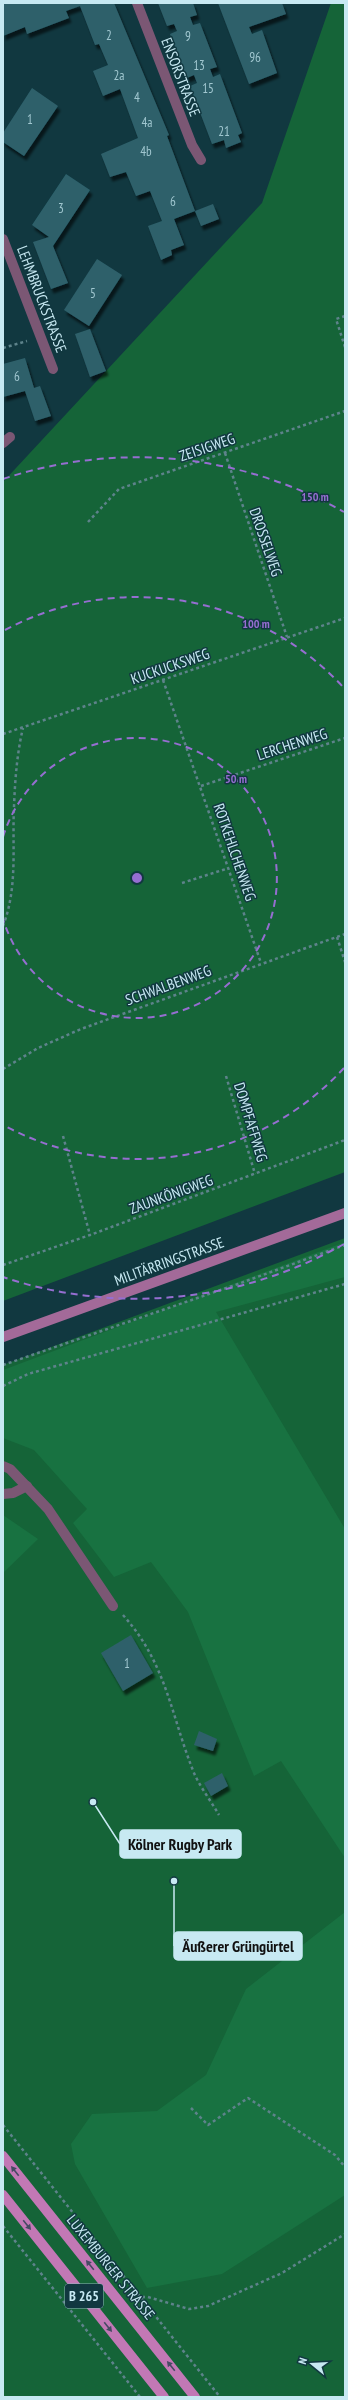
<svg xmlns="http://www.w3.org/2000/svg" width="348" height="2400" viewBox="0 0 348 2400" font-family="'PT Sans Narrow',sans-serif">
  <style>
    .green { fill: #156438 }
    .forest { fill: #187241 }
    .building { fill: #2e606b; filter: url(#shadow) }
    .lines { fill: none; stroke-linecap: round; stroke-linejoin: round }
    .path { stroke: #5e838b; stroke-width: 2.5; stroke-dasharray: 3 3; stroke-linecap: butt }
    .lane { stroke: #7b5774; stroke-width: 10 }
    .street { stroke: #7b5774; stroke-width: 10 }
    .secondary { stroke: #a36a99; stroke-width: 10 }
    .primary { stroke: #c278b5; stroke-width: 10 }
    .oneway { fill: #464b63 }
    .ring { fill: none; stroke: #966ed1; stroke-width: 2; stroke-dasharray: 7 5 }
    .labels { text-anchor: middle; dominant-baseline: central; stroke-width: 3; stroke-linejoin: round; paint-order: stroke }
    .number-label { font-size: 13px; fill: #a1c7d0 }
    .shield { fill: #113840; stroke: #90b4bd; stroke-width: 1 }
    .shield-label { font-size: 14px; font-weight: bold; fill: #c7e9f2 }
    .street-label { font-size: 15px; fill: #c7e9f2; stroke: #113840 }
    .centre { fill: #966ed1; stroke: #113840; stroke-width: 2 }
    .ring-label { font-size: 12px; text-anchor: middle; font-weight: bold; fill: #966ed1; stroke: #113840; stroke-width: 3; stroke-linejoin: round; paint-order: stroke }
    .leader { fill: none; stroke: #c7e9f2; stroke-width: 1.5 }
    .callout-dot { fill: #c7e9f2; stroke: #113840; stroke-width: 1.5 }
    .callout { fill: #c7e9f2; stroke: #c7e9f2; stroke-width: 1.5 }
    .callout-label { font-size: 16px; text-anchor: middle; font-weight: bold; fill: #111 }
  </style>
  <defs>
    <filter id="shadow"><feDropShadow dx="2.5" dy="4.5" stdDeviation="1" flood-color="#0009"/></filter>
  </defs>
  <rect width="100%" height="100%" fill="#113840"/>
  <!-- green -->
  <g class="green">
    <polygon points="331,3 345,3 345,1172 3,1301 3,482 262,203"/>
    <polygon points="345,1238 345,2397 3,2397 3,1365"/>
  </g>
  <!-- forest -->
  <g class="forest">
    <polygon points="345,1242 345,1277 216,1312 345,1529 345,1858 281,1761 254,1776 188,1612 151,1562 114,1577 73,1523 87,1509 34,1450 3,1438 3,1370"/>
    <polygon points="3,1515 38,1539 3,1573"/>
    <polygon points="345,1912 345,2195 222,2274 147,2288 75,2164 71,2144 92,2114 157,2111 206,2075 246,1989"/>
  </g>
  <!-- building -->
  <g class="building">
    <polygon points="3,3 114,3 169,135 167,136 195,211 213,204 219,219 201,226 195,211 174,219 184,245 171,250 172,255 161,260 148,226 162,221 150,191 136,196 126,172 110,177 101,154 138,138 120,89 103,96 93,71 108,65 99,44 95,45 80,6 66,11 69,18 27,34 25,27 3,36"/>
    <polygon points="158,3 193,3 197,15 190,17 193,25 200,23 217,67 210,69 213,77 220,74 242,133 238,135 241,142 226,148 224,140 212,144 190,86 197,83 194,75 187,78 170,34 177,31 174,24 167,26"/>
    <polygon points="218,3 282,3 286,14 249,27 252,34 262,30 277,73 249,84"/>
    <polygon points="32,88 58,106 24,156 3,142 3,133"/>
    <polygon points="66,174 90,190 53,246 68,283 51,289 33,242 49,237 32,225"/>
    <polygon points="97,259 122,275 89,326 64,310"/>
    <polygon points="90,329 106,371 90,377 75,334"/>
    <polygon points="25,358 34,388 40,386 51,416 35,421 25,391 3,397 3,364"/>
    <polygon points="131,1635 153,1673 123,1691 101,1653"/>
    <polygon points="199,1731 217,1739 213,1751 194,1745"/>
    <polygon points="222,1773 228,1786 211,1796 204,1783"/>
  </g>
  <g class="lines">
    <!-- path -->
    <g class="path">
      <polyline points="345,316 336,319 345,347"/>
      <polyline points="3,348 27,341"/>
      <polyline points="225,453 287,637"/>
      <polyline points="88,522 119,489 345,411"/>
      <polyline points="163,680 261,963"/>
      <polyline points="3,734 345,618"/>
      <polyline points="201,786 345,738"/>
      <polyline points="182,883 229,868"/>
      <path d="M3,926C18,887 12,847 14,807C15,780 17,753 23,728"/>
      <polyline points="337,937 345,962"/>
      <polyline points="3,1069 38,1048 81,1029 345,934"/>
      <polyline points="226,1076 255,1174"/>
      <polyline points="63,1136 90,1235"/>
      <polyline points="3,1265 90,1235 345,1140"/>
      <polyline points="3,1365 238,1284 345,1245"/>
      <polyline points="3,1386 28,1374 345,1284"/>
      <path d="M123,1615C167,1664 171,1716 194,1773C200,1787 211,1801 219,1815"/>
      <polyline points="191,2108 208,2125 248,2098 335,2155 345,2167"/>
      <polyline points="3,2125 220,2397"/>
      <polyline points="3,2226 140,2397"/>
      <polyline points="142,2297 148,2297 189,2309 208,2306 282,2273 345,2234"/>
    </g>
    <!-- lane -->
    <g class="lane">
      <polyline points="3,443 10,437"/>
      <polyline points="3,1466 10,1469 48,1509 113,1606"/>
      <polyline points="3,1494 13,1493 27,1486"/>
    </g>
    <!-- street -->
    <g class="street">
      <polyline points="137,3 192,145 201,160"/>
      <polyline points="3,239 53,369"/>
    </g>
    <!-- secondary -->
    <polyline class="secondary" points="3,1337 345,1213"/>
    <!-- primary -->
    <g class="primary">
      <polyline points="3,2156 195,2397"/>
      <polyline points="3,2195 164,2397"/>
    </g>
  </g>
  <!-- one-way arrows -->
  <defs><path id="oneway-solid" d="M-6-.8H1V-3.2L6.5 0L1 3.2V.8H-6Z"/></defs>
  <g class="oneway">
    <use href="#oneway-solid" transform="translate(15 2171) rotate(-128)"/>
    <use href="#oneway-solid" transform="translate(27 2225) rotate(51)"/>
    <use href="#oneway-solid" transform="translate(90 2265) rotate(-129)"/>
    <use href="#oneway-solid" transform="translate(108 2327) rotate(51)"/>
    <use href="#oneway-solid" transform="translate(171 2366) rotate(-129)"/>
  </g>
  <!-- distance rings -->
  <g class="ring">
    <path d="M3 837A140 140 0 1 1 3 919"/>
    <path d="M344 1068A281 281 0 0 1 5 1126M5 630A281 281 0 0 1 344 688"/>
    <path d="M344 1244A421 421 0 0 1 3 1277M3 479A421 421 0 0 1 344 512"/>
  </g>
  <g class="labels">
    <!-- number labels -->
    <g class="number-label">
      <text x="109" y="35">2</text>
      <text x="188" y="36">9</text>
      <text x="255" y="57">96</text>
      <text x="199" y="65">13</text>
      <text x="119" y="75">2a</text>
      <text x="208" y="88">15</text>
      <text x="137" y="97">4</text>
      <text x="30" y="119">1</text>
      <text x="147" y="122">4a</text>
      <text x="224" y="131">21</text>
      <text x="146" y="151">4b</text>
      <text x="173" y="201">6</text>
      <text x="61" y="208">3</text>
      <text x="93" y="293">5</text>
      <text x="17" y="376">6</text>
      <text x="127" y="1663">1</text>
    </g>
    <!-- shield labels -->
    <rect class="shield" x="65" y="2284" width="38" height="24" rx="3"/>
    <g class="shield-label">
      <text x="84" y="2296">B 265</text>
    </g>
    <!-- street labels -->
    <g class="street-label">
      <text transform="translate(181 77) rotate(69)">ENSORSTRASSE</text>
      <text transform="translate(42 299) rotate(69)">LEHMBRUCKSTRASSE</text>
      <text transform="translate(207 447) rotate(-19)">ZEISIGWEG</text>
      <text transform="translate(266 542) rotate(71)">DROSSELWEG</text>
      <text transform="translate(170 666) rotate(-19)">KUCKUCKSWEG</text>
      <text transform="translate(292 744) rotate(-18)">LERCHENWEG</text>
      <text transform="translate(235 852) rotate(71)">ROTKEHLCHENWEG</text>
      <text transform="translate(168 985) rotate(-20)">SCHWALBENWEG</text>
      <text transform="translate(251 1122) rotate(73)">DOMPFAFFWEG</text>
      <text transform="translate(171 1194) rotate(-20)">ZAUNKÖNIGWEG</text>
      <text transform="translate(169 1261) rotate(-20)">MILITÄRRINGSTRASSE</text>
      <text transform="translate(111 2267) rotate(51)">LUXEMBURGER STRASSE</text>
    </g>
  </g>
  <circle cx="137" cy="878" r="6" class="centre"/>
  <g class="ring-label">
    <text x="315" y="501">150 m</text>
    <text x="256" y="628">100 m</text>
    <text x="236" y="783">50 m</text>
  </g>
  <!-- callouts -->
  <path class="leader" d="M93 1802L120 1844M174 1881L174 1946"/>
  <g class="callout-dot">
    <circle cx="93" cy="1802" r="4"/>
    <circle cx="174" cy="1881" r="4"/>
  </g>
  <g class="callout">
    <rect x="120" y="1830" width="121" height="28" rx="4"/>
    <rect x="174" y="1932" width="128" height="28" rx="4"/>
  </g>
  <g class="callout-label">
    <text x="180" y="1850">Kölner Rugby Park</text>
    <text x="238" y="1952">Äußerer Grüngürtel</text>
  </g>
  <!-- border -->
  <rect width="348" height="2400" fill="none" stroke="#c7e9f2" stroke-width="8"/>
  <!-- north arrow -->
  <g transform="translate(312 2364) rotate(288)" stroke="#113840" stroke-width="3" paint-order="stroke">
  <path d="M0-3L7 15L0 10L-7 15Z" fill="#c7e9f2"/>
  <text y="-6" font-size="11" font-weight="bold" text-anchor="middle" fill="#c7e9f2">N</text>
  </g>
</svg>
